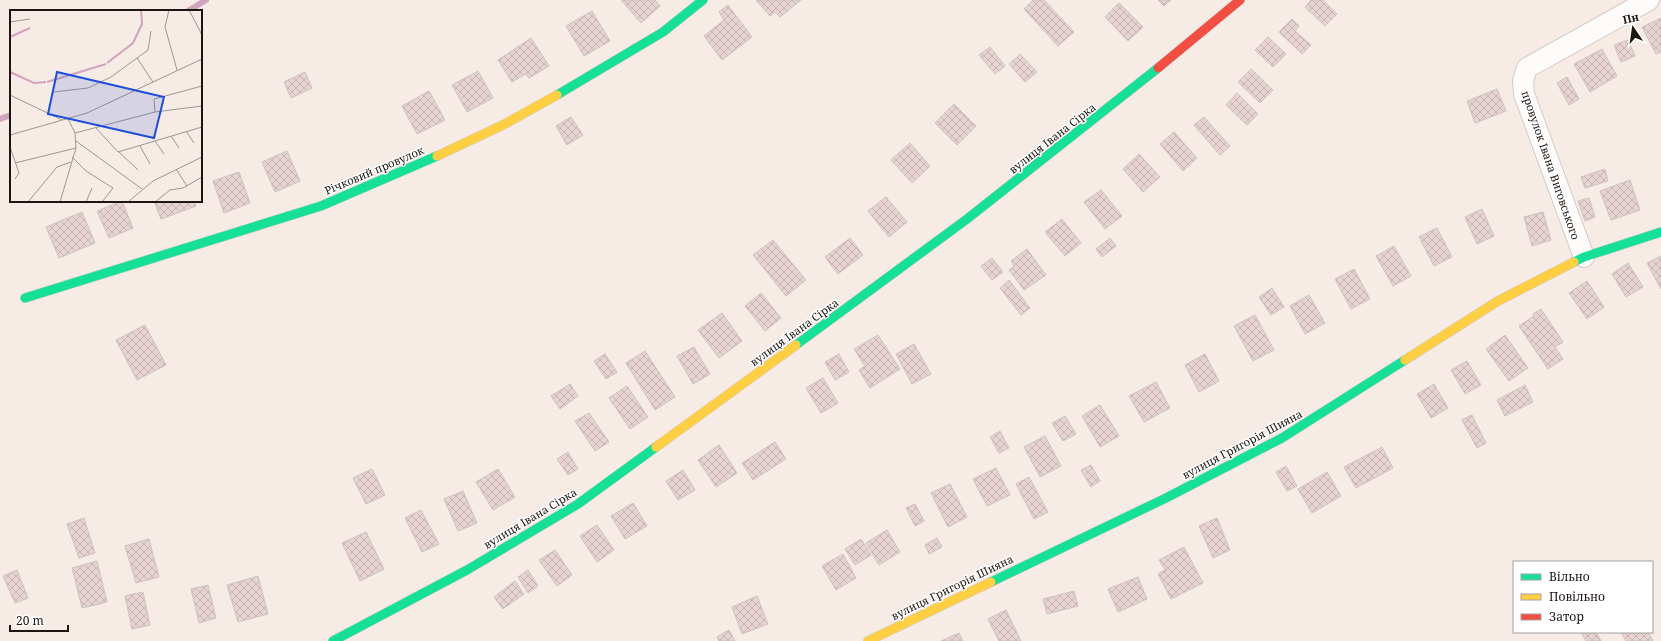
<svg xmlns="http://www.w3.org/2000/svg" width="1661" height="641" viewBox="0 0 1661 641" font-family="'Noto Serif',serif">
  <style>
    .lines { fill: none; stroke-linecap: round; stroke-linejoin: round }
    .stream { stroke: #d2a3bd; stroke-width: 6 }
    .building { fill: url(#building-cross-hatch); stroke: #ccc2c1 }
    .street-casing { stroke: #d2c9c5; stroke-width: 22 }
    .fast-casing { stroke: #d2c9c5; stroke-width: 10 }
    .slow-casing { stroke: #d2c9c5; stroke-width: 10 }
    .jam-casing { stroke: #d2c9c5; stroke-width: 10 }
    .street { stroke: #fefcfb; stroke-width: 20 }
    .fast { stroke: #16e098; stroke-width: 9 }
    .slow { stroke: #ffcf43; stroke-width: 9 }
    .jam { stroke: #f24e42; stroke-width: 9 }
    .labels { text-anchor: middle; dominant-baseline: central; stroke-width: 3; stroke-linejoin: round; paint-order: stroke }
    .street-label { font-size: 11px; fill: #1c1512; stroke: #fff }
    .inset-river { fill: none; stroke: #d2a3bd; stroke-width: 2 }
    .inset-road { fill: none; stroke: #9f9591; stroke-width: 1 }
    .view { fill: #1d4ed8; fill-opacity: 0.15; stroke: #1d4ed8; stroke-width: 2 }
    .inset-edge { fill: none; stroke: #1c1512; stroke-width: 2 }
  </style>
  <defs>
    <pattern id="building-cross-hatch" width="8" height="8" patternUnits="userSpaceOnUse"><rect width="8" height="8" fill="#e7d3d2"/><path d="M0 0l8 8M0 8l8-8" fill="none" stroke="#c6b4b3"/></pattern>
  </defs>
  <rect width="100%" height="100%" fill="#f7ebe6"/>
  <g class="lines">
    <!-- stream -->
    <g class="stream">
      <polyline points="188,11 206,0"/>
      <polyline points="0,119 11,115"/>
    </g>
  </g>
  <!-- building -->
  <g class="building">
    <polygon points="621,0 655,0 660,6 641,23"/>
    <polygon points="756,0 801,0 780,17 775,12 770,16"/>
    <polygon points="1033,0 1044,0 1074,32 1058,46 1024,9"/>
    <polygon points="1158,0 1171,0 1164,6"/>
    <polygon points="1311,0 1323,0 1337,14 1325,26 1305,7"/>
    <polygon points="1119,3 1143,27 1128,41 1105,17"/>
    <polygon points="728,5 752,37 722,60 704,36 724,20 719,12"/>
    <polygon points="592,11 610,41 584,56 566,26"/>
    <polygon points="1661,18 1661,52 1656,54 1642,27"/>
    <polygon points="1292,19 1299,26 1295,31 1311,45 1302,54 1279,32"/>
    <polygon points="1268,37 1286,54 1273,67 1255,50"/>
    <polygon points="531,38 549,66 529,78 526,74 512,82 498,60"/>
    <polygon points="1628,40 1635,56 1621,62 1614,45"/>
    <polygon points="990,47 1005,66 995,74 979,55"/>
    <polygon points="1602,49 1617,76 1590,92 1574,64"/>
    <polygon points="1020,54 1037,72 1025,82 1009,64"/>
    <polygon points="1251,69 1273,90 1260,103 1238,82"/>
    <polygon points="478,71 493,98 467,112 452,85"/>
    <polygon points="305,72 312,88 291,98 284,82"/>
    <polygon points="1567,77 1579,99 1569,105 1557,83"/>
    <polygon points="1497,89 1506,111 1475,123 1467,101"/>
    <polygon points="429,91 445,120 417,134 402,106"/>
    <polygon points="1237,93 1258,114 1247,125 1226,105"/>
    <polygon points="954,104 976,126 957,145 935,123"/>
    <polygon points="571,117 583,135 567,145 556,126"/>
    <polygon points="1204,117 1230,146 1220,155 1194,125"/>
    <polygon points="1174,132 1197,158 1183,171 1160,144"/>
    <polygon points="910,143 930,166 912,183 891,160"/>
    <polygon points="287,151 300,181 275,192 262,162"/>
    <polygon points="1139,154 1160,177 1143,192 1123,169"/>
    <polygon points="1605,169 1608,181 1585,188 1581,177"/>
    <polygon points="239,172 250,203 224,213 213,181"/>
    <polygon points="1630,180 1640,210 1611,220 1600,191"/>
    <polygon points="1101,190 1122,216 1105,229 1084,202"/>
    <polygon points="886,197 907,222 889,237 868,211"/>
    <polygon points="1589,198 1595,217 1585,221 1578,201"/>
    <polygon points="122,201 133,228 109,238 97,211"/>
    <polygon points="154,201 194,201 196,206 161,219"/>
    <polygon points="1482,209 1494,236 1477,244 1465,217"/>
    <polygon points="82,212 95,243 59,258 46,227"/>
    <polygon points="1543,212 1551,240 1532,246 1524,217"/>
    <polygon points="1062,219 1081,243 1065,256 1045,232"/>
    <polygon points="1437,228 1452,257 1434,266 1419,237"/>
    <polygon points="850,238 863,255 838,274 825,257"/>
    <polygon points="1110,238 1116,246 1102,257 1096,249"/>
    <polygon points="773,240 806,280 786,296 753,255"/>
    <polygon points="1394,246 1411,276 1393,286 1376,256"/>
    <polygon points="1027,249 1046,275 1024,290 1009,270 1014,266 1011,261"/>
    <polygon points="1661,256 1661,289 1647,263"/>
    <polygon points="992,258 1003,272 992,280 981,266"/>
    <polygon points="1628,263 1643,287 1626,297 1612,274"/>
    <polygon points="1354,269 1370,299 1351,309 1335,279"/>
    <polygon points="1009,280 1030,308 1021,315 1000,288"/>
    <polygon points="1587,281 1604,307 1587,319 1569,293"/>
    <polygon points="1272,288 1284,307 1271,315 1259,297"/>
    <polygon points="761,293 781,318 765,331 745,306"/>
    <polygon points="1309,295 1325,323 1305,334 1290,306"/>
    <polygon points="1541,309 1563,342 1555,347 1563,359 1548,369 1519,326 1534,316 1533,314"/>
    <polygon points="722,313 742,341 719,358 698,330"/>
    <polygon points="1255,315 1274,350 1253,361 1234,326"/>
    <polygon points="145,325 166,365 137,380 116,340"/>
    <polygon points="878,335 900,369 870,388 859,370 865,366 854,349"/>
    <polygon points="1505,335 1528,368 1509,381 1486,349"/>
    <polygon points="914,344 931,374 912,384 896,354"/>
    <polygon points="694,347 710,374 693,384 677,356"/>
    <polygon points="645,351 675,397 655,410 626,363"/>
    <polygon points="605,354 617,372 606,379 594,361"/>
    <polygon points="839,354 849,372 835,380 825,362"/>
    <polygon points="1205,354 1219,381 1199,392 1185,365"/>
    <polygon points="1467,361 1481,385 1465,394 1451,370"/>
    <polygon points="823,378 838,403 821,413 806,388"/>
    <polygon points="1156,382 1170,408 1144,422 1129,396"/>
    <polygon points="570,384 578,396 560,409 551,396"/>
    <polygon points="1434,384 1448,408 1431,418 1417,394"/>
    <polygon points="1525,385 1533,402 1505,416 1497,400"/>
    <polygon points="627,386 648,417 630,429 609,398"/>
    <polygon points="1100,405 1119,436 1100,447 1082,416"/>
    <polygon points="589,413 609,442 595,451 575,421"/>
    <polygon points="1472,415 1486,443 1477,448 1462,420"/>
    <polygon points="1065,416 1076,434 1063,441 1052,423"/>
    <polygon points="1000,431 1009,448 999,453 990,437"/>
    <polygon points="1045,436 1061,466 1040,477 1024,447"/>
    <polygon points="775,442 786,459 753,480 742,463"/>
    <polygon points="719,445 737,473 716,487 698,460"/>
    <polygon points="1382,447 1393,468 1356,488 1344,467"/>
    <polygon points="568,452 578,469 568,475 557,459"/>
    <polygon points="1091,465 1100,481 1091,487 1081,470"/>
    <polygon points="1286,466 1297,486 1287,491 1276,472"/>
    <polygon points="996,468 1010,495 987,506 973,479"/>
    <polygon points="372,469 385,495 366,504 353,478"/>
    <polygon points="498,469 515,497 493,510 476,482"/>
    <polygon points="683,470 695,490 678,500 666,481"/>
    <polygon points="1327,472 1341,496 1312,513 1298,489"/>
    <polygon points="1029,477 1048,512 1034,519 1016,484"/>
    <polygon points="950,484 967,517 948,527 931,493"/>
    <polygon points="463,491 477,523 458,531 444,499"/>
    <polygon points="633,503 647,526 625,539 611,516"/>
    <polygon points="915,504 924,521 915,526 906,508"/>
    <polygon points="421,510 439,544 422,552 405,518"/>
    <polygon points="84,518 95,553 79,558 67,524"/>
    <polygon points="1217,518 1230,550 1213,558 1199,526"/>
    <polygon points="597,525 614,550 597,562 580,536"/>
    <polygon points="887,530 900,552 879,565 866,543"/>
    <polygon points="366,532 384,569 360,581 342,543"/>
    <polygon points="937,538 942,547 929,554 925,545"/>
    <polygon points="149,539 159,577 136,583 125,546"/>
    <polygon points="861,539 871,555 855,565 845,549"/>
    <polygon points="1184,547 1203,583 1171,599 1158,574 1165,570 1159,560"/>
    <polygon points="555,550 572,575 557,586 539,560"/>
    <polygon points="843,554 856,578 836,590 822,566"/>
    <polygon points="97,561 107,602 82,608 72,568"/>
    <polygon points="17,570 28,598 15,603 3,576"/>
    <polygon points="528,570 538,586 528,593 518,577"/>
    <polygon points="258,576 268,614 238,622 227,585"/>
    <polygon points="1138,577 1147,599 1118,612 1108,589"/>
    <polygon points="515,581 524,594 503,609 494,597"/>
    <polygon points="208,585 216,618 199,623 191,589"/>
    <polygon points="1074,591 1078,606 1047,614 1043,599"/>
    <polygon points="143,592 150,625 132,629 125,596"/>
    <polygon points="757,596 768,624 742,634 732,607"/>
    <polygon points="1006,610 1021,641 999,641 988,619"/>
    <polygon points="729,630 735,641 719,641 717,637"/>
    <polygon points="1581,632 1596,632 1601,641 1586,641"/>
    <polygon points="1621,632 1648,632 1653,641 1626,641"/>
    <polygon points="959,633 963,641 941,641"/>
  </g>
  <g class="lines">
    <defs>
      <polyline id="street" points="1584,257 1524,94 1523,81 1527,68 1649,0"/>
      <g id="fast">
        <polyline points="557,95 663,32 703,0"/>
        <polyline points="1574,262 1584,257 1661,232"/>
        <polyline points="25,298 321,206 437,156"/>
        <polyline points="796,345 967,219 1158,68"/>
        <polyline points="991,582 1166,498 1282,438 1405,360"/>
        <polyline points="333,641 467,570 578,504 656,447"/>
      </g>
      <g id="slow">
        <polyline points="437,156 503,125 557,95"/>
        <polyline points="1405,360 1498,301 1574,262"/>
        <polyline points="656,447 796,345"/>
        <polyline points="868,641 991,582"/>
      </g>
      <polyline id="jam" points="1158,68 1240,0"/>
    </defs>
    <!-- street casing -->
    <use href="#street" class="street-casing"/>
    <!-- fast casing -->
    <use href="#fast" class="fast-casing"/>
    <!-- slow casing -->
    <use href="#slow" class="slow-casing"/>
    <!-- jam casing -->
    <use href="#jam" class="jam-casing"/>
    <!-- street -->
    <use href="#street" class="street"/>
    <!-- fast -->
    <use href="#fast" class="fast"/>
    <!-- slow -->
    <use href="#slow" class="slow"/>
    <!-- jam -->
    <use href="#jam" class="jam"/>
  </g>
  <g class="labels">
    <!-- street labels -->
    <g class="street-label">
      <text transform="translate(1052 138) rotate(-38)">вулиця Івана Сірка</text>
      <text transform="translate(1551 165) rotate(71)">провулок Івана Виговського</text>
      <text transform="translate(374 170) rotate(-23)">Річковий провулок</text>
      <text transform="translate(794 332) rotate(-36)">вулиця Івана Сірка</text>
      <text transform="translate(1242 444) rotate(-28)">вулиця Григорія Шияна</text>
      <text transform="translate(530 518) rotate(-31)">вулиця Івана Сірка</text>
      <text transform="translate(952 587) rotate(-26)">вулиця Григорія Шияна</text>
    </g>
  </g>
  <!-- overview -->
  <g transform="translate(10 10)">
    <rect width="192" height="192" fill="#f7ebe6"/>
    <path class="inset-river" d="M0,27L20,18M97,53L123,33L132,14L131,0M0,62L24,73L36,72M37,72L96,54"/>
    <path class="inset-road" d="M159,0L155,17L167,60M179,0L192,25M0,12L20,9M127,48L143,72M44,82L78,78L101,67L138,40L141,21M0,85L52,110M145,102L144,89L192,76M58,109L65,123M86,118L108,142L192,117M176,121L184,133M0,125L77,103L192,49M161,126L169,138M66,131L132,179M145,131L154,144M130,136L140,154M0,137L9,163L5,169M109,142L128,160M62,147L76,161L103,178L92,192M5,153L66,138M166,159L177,176M18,192L47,157L61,152M50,192L66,138L65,123L145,102L192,96M76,192L82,178M118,192L143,171L192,147M145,192L160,180L173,178L192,167"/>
    <path class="view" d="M47,62L154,87L144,128L38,104Z"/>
    <rect width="192" height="192" class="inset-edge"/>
  </g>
  <!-- legend -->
  <rect x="1513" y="561" width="140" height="72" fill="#ffffff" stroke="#a4a1a0"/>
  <rect x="1521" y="574" width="20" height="6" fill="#16e098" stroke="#a4a1a0"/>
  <text x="1549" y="581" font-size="12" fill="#1c1512">Вільно</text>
  <rect x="1521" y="594" width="20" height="6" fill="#ffcf43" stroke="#a4a1a0"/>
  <text x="1549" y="601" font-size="12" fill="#1c1512">Повільно</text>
  <rect x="1521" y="614" width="20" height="6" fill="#f24e42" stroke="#a4a1a0"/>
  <text x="1549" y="621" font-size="12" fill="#1c1512">Затор</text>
  <!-- north arrow -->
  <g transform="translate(1633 28) rotate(347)" stroke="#ffffff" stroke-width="3" paint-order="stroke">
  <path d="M0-3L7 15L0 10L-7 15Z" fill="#1c1512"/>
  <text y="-6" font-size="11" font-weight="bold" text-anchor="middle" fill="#1c1512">Пн</text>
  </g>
  <!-- scale -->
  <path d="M10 625v6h58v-6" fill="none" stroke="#1c1512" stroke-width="2"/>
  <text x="16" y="625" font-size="12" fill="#1c1512" stroke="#ffffff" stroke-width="3" paint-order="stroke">20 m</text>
</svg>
